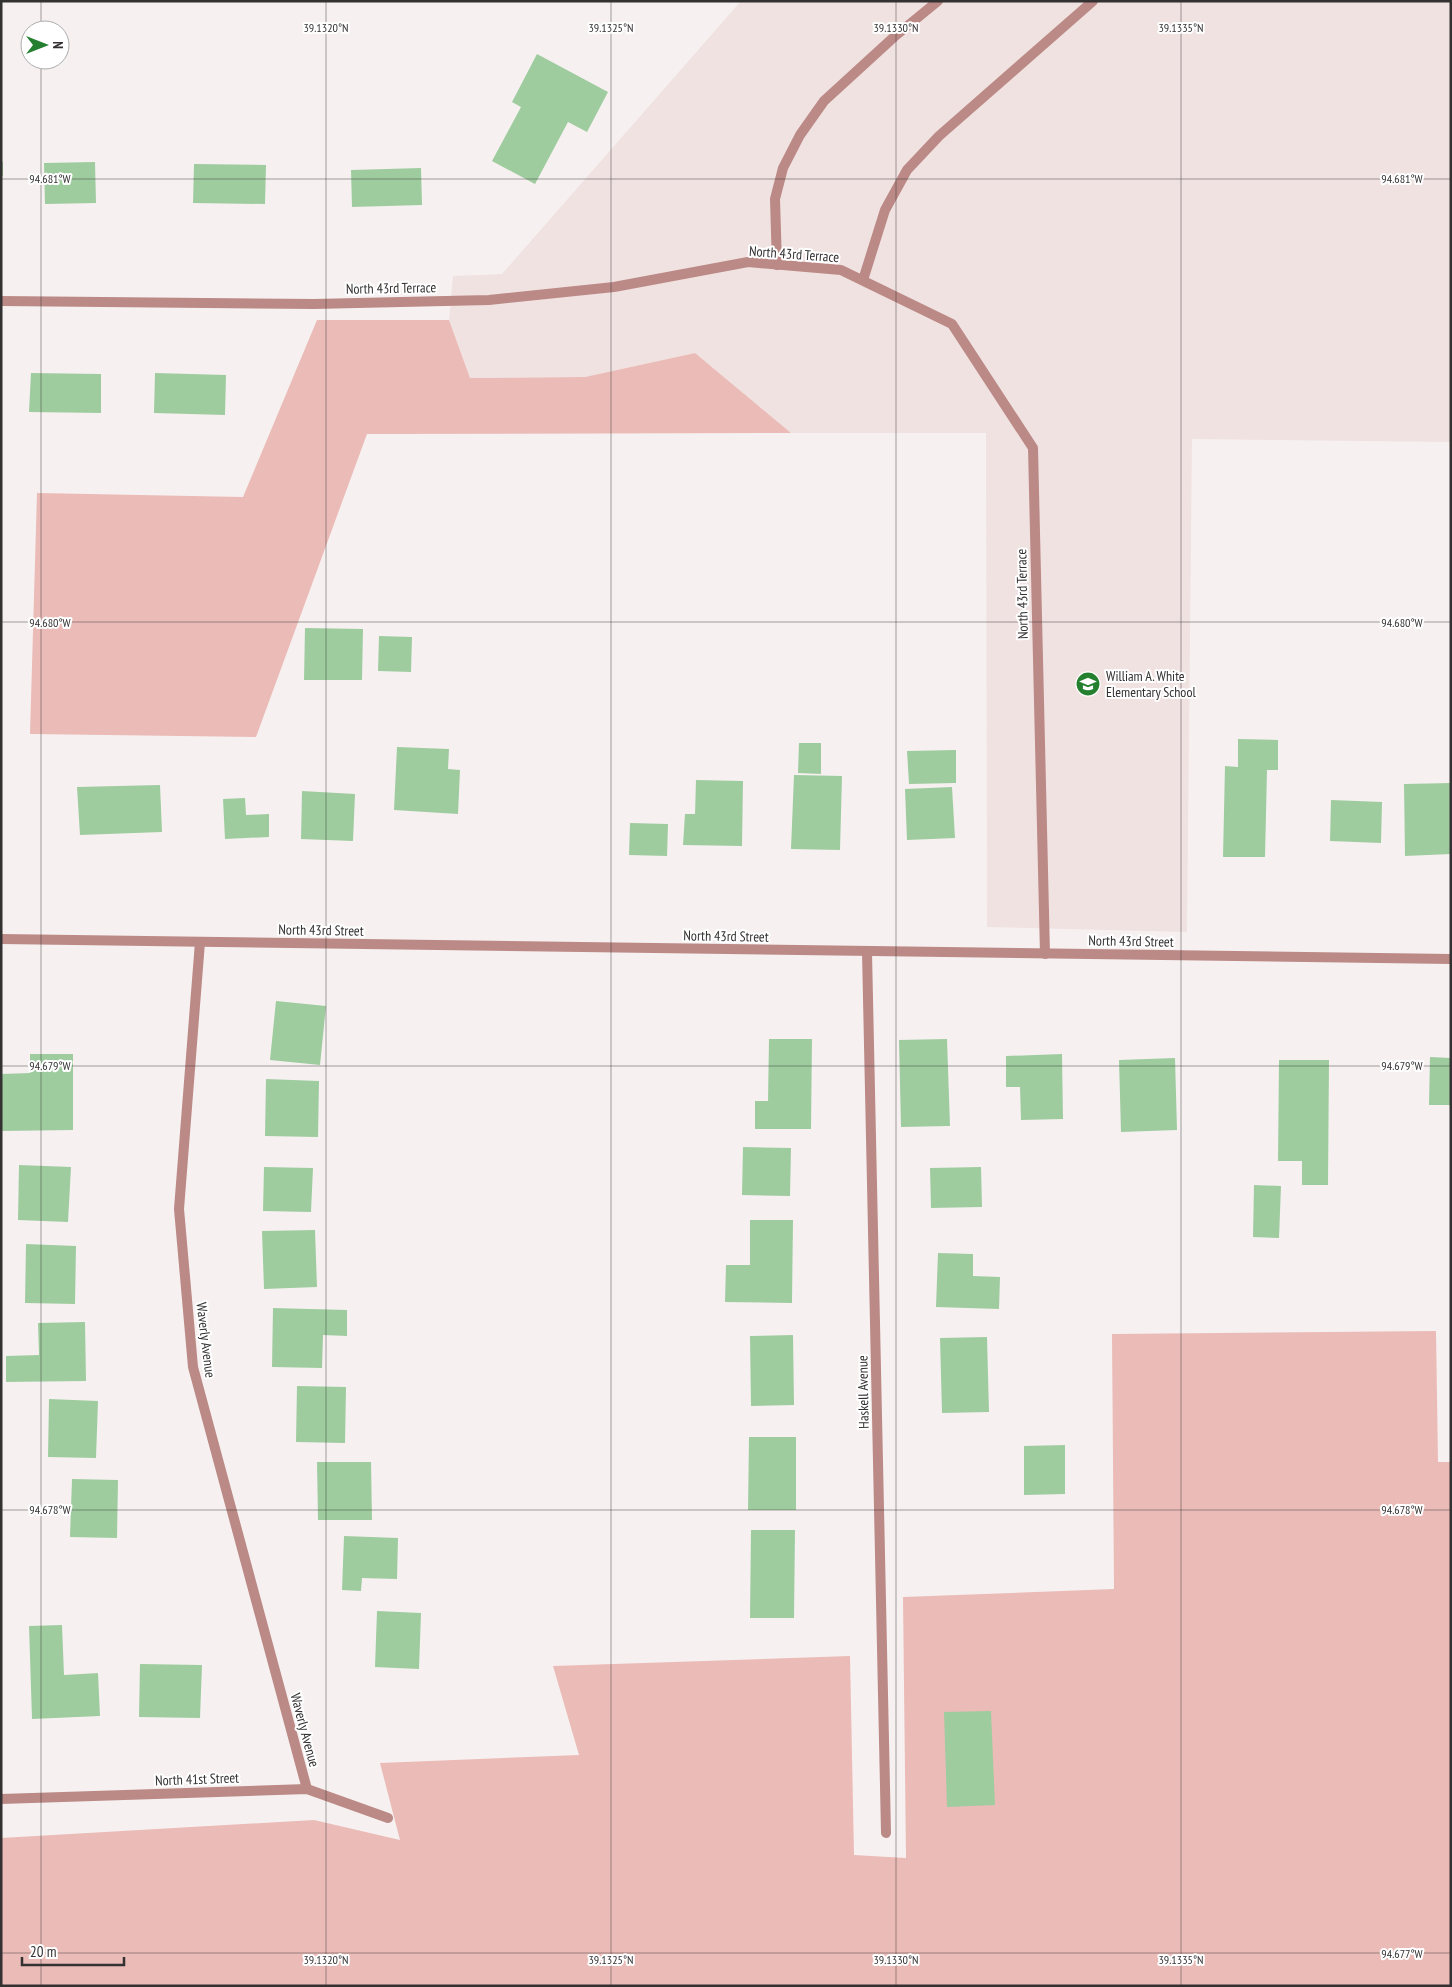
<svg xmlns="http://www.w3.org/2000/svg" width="1452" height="1987" viewBox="0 0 1452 1987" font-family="'PT Sans Narrow',sans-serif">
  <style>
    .built { fill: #f0e2e1 }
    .green { fill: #ebbbb7 }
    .building { fill: #9fcc9f }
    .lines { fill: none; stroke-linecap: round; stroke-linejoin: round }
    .lane { stroke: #bb8986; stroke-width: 10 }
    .street { stroke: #bb8986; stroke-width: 10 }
    .ticks { fill: none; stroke: #333131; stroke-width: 1; stroke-opacity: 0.45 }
    .labels { text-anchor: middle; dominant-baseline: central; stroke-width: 4; stroke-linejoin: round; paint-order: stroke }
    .street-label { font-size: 14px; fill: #333131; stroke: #fff }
    .poi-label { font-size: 14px; fill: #333131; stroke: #fff; text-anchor: start }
    .ticks-label { font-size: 12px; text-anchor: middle; fill: #333131; stroke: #fff; stroke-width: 4; stroke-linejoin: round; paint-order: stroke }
  </style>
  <rect width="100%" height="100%" fill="#f6f1f0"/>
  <!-- built -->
  <polygon class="built" points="741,1 1451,1 1451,442 1192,439 1187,932 987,927 986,433 791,433 695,353 585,377 470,378 449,320 453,276 502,274"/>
  <!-- green -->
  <g class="green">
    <polygon points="317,320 449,320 470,378 585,377 695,353 791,433 367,434 256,737 30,734 37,493 243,497"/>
    <polygon points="1436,1331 1438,1462 1451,1462 1451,1986 1,1986 1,1838 314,1820 400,1840 380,1763 579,1755 553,1666 850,1656 854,1855 906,1858 903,1597 1114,1589 1112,1334"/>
  </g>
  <!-- building -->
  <g class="building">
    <polygon points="537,54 608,92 587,132 568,122 535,184 492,161 521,107 512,102"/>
    <rect x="1" y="162" width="2" height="14"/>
    <polygon points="95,162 96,203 45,204 44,163"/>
    <polygon points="194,164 266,165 265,204 193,203"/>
    <polygon points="421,168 422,205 352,207 351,170"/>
    <polygon points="31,373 101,374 101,413 29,412"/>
    <polygon points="155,373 226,375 225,415 154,413"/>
    <polygon points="305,628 363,629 362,680 304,680"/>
    <polygon points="379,636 412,637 411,672 378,671"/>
    <polygon points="1238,739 1278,740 1278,770 1267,770 1265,857 1223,857 1225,766 1238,767"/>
    <polygon points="799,743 821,743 821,774 798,773"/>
    <polygon points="397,747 449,749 448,769 460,770 458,814 394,810"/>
    <polygon points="956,750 956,783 909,784 907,751"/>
    <polygon points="794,775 842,776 840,850 791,849"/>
    <polygon points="696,780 743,781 742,846 683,845 685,814 695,814"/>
    <polygon points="1451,783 1451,854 1405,856 1404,784"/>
    <polygon points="160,785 162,832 80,835 77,787"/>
    <polygon points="952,787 955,838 907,840 905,789"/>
    <polygon points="302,791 355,794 353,841 301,839"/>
    <polygon points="245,798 246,815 269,814 269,837 225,839 223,799"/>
    <polygon points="1331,800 1382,802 1381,843 1330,841"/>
    <polygon points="630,823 668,824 667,856 629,855"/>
    <polygon points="276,1001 326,1006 320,1065 270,1060"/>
    <polygon points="769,1039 812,1039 811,1129 755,1129 755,1101 768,1101"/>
    <polygon points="947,1039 950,1126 901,1127 899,1040"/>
    <polygon points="30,1054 73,1054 73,1130 2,1131 1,1074 30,1073"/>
    <polygon points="1062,1054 1063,1119 1021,1120 1020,1087 1006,1087 1006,1056"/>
    <polygon points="1430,1057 1451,1058 1451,1105 1429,1105"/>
    <polygon points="1175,1058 1177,1130 1121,1132 1119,1060"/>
    <polygon points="1279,1060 1329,1060 1328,1185 1302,1185 1302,1161 1278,1161"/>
    <polygon points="266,1079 319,1081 318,1137 265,1136"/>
    <polygon points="743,1147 791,1148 790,1196 742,1195"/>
    <polygon points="19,1165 71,1167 68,1222 18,1220"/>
    <polygon points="264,1167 313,1168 311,1212 263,1211"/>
    <polygon points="981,1167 982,1207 931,1208 930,1168"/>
    <polygon points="1254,1185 1281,1186 1279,1238 1253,1237"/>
    <polygon points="750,1220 793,1220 792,1303 725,1302 726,1265 750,1265"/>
    <polygon points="315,1230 317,1287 264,1289 262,1231"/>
    <polygon points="26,1244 76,1246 75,1304 25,1303"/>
    <polygon points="938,1253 973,1254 973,1276 1000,1277 999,1309 936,1307"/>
    <polygon points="273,1308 347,1310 347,1336 323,1335 322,1368 272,1367"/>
    <polygon points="85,1322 86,1381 6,1382 6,1356 39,1355 38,1323"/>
    <polygon points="793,1335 794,1405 751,1406 750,1336"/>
    <polygon points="987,1337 989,1412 942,1413 940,1338"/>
    <polygon points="297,1386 346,1387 345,1443 296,1442"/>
    <polygon points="49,1399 98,1401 96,1458 48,1457"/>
    <polygon points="749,1437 796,1437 796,1510 748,1510"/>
    <polygon points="1065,1445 1065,1494 1024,1495 1024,1446"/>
    <polygon points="317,1462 371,1462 372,1520 318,1520"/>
    <polygon points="72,1479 118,1480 117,1538 70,1537"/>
    <polygon points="751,1530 795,1530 794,1618 750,1618"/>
    <polygon points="344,1536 398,1538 397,1579 362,1578 361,1591 342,1590"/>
    <polygon points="377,1611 421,1613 419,1669 375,1667"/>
    <polygon points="62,1625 64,1675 98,1673 100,1716 32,1719 29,1626"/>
    <polygon points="140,1664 202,1665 200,1718 139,1717"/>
    <polygon points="991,1711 995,1805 947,1807 944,1712"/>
  </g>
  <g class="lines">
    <!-- lane -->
    <g class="lane">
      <polyline points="777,265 775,199 783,168 800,135 824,101 894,37 938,1"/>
      <polyline points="863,280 885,210 907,170 939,136 1093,1"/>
    </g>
    <!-- street -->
    <g class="street">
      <polyline points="1,301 314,304 489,300 614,287 748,262 841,270 952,324 1033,448 1045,954"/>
      <polyline points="1,939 1451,959"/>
      <polyline points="200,942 179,1209 193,1367 307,1789"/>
      <polyline points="867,952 886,1833"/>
      <polyline points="1,1799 307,1789 388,1818"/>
    </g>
  </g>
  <!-- ticks -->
  <path class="ticks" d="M41,1V30M326,1V1986M611,1V1986M896,1V1986M1181,1V1986M41,60V1986M1,179H1451M1,622H1451M1,1066H1451M1,1510H1451M1,1953H1451"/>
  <!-- icons -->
  <defs>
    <symbol id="school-disc" viewBox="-11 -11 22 22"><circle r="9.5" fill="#247f2f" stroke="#fff"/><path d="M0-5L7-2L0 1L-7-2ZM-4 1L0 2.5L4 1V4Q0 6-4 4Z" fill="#fff"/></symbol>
  </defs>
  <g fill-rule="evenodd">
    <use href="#school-disc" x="1074" y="670" width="28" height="28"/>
  </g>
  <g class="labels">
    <!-- street labels -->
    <g class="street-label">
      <text transform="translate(794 254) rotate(4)">North 43rd Terrace</text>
      <text transform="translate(391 288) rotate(-1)">North 43rd Terrace</text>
      <text transform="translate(1022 594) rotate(-91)">North 43rd Terrace</text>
      <text transform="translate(321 930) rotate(1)">North 43rd Street</text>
      <text transform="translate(726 936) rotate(1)">North 43rd Street</text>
      <text transform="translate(1131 941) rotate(1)">North 43rd Street</text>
      <text transform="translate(206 1340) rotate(83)">Waverly Avenue</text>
      <text transform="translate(863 1392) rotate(-91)">Haskell Avenue</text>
      <text transform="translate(305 1730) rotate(75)">Waverly Avenue</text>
      <text transform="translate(197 1779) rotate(-2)">North 41st Street</text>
    </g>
    <!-- poi labels -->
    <g class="poi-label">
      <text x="1106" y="676">William A. White<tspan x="1106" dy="16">Elementary School</tspan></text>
    </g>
  </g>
  <g class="ticks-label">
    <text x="326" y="32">39.1320°N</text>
    <text x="611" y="32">39.1325°N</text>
    <text x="896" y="32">39.1330°N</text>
    <text x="1181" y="32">39.1335°N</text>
    <text x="1402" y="183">94.681°W</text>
    <text x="50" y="183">94.681°W</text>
    <text x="1402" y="627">94.680°W</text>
    <text x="50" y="627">94.680°W</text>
    <text x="1402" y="1070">94.679°W</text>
    <text x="50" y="1070">94.679°W</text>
    <text x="50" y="1514">94.678°W</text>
    <text x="1402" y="1514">94.678°W</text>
    <text x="1402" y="1958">94.677°W</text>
    <text x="326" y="1964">39.1320°N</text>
    <text x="611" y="1964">39.1325°N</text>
    <text x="896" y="1964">39.1330°N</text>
    <text x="1181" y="1964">39.1335°N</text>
  </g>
  <!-- border -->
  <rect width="1452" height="1987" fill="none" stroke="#333131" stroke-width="5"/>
  <!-- north arrow -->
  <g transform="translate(45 45) rotate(90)"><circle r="24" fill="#ffffff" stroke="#adadad"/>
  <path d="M0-4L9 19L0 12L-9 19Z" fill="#247f2f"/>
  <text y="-8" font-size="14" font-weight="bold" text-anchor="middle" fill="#333131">N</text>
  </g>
  <!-- scale -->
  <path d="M22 1957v8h102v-8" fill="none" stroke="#333131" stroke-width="2.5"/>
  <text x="30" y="1957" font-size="15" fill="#333131" stroke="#ffffff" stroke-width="4" paint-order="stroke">20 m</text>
</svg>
